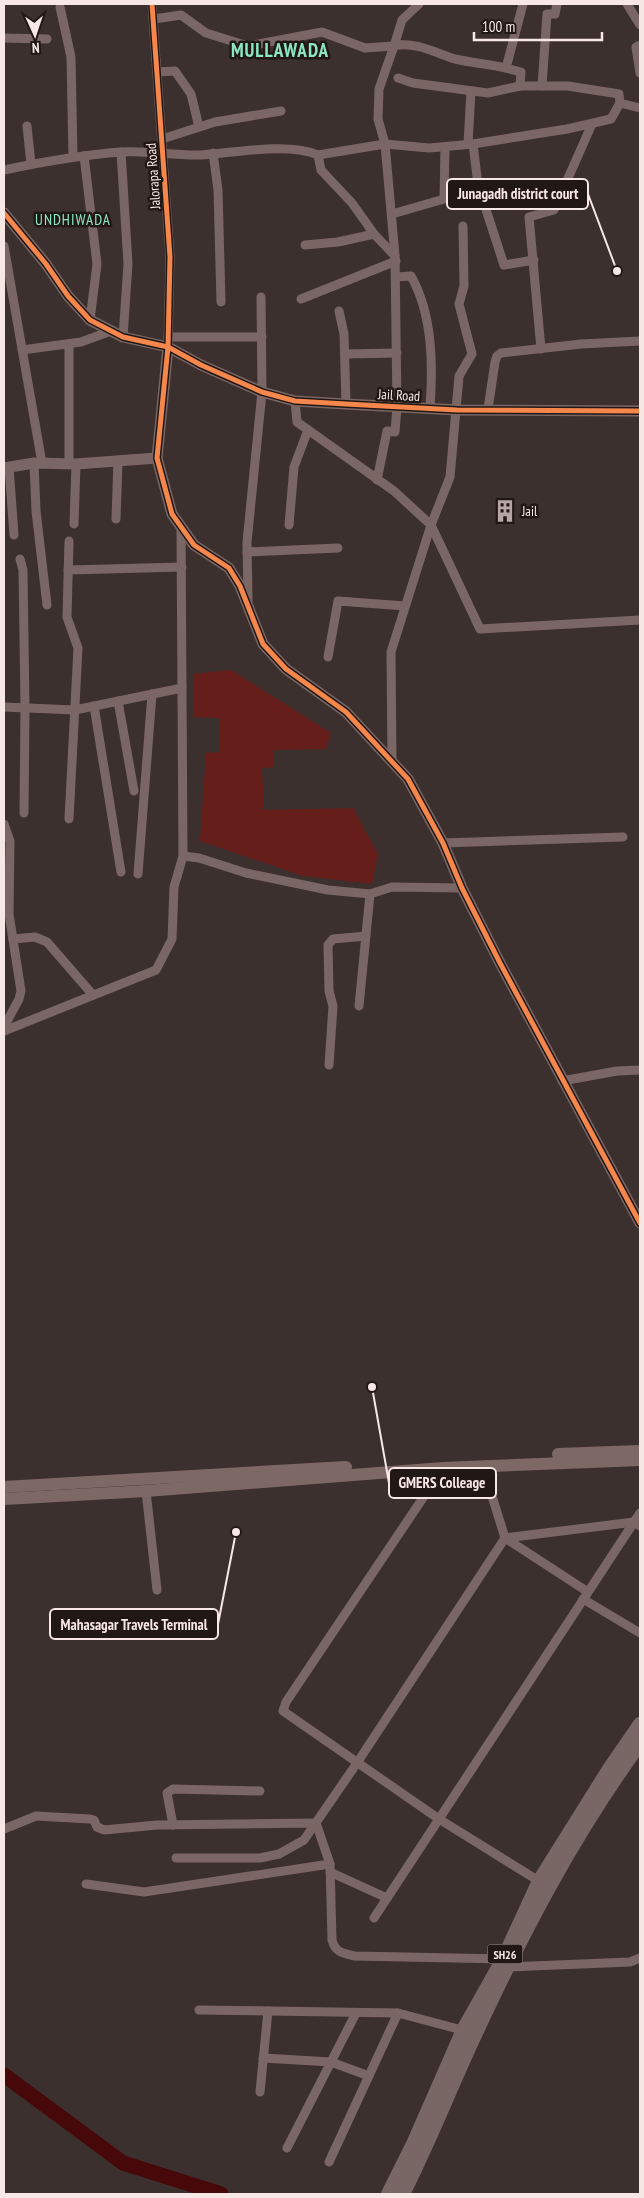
<svg xmlns="http://www.w3.org/2000/svg" width="644" height="2198" viewBox="0 0 644 2198" font-family="'PT Sans Narrow',sans-serif">
  <style>
    .green { fill: #661e1a }
    .lines { fill: none; stroke-linecap: round; stroke-linejoin: round }
    .river { stroke: #470809; stroke-width: 15 }
    .minor { stroke: #7a6765; stroke-width: 9 }
    .tertiary { stroke: #7a6765; stroke-width: 11 }
    .secondary { stroke: #7e6865; stroke-width: 12 }
    .primary { stroke: #786765; stroke-width: 14 }
    .cycleway-casing { stroke: #211715; stroke-width: 8 }
    .cycleway { stroke: #f5874c; stroke-width: 5 }
    .labels { text-anchor: middle; dominant-baseline: central; stroke-width: 5; stroke-linejoin: round; paint-order: stroke }
    .shield { fill: #211715; stroke: #b7a9a7; stroke-width: 1 }
    .shield-label { font-size: 12px; font-weight: bold; fill: #f7e7e5 }
    .street-label { font-size: 14px; fill: #f7e7e5; stroke: #211715 }
    .poi-label { font-size: 14px; fill: #f7e7e5; stroke: #211715; text-anchor: start }
    .neighbourhood-label { font-size: 15px; letter-spacing: 1px; fill: #8ce6c4; stroke: #211715 }
    .district-label { font-size: 19px; font-weight: bold; letter-spacing: 1px; fill: #8ce6c4; stroke: #211715 }
    .leader { fill: none; stroke: #f7e7e5; stroke-width: 2 }
    .callout-dot { fill: #f7e7e5; stroke: #211715; stroke-width: 2 }
    .callout { fill: #211715; stroke: #f7e7e5; stroke-width: 2 }
    .callout-label { font-size: 15px; text-anchor: middle; font-weight: bold; fill: #f7e7e5 }
  </style>
  <rect width="100%" height="100%" fill="#3c302e"/>
  <!-- green -->
  <polygon class="green" points="231,670 331,733 326,749 274,750 274,767 262,768 264,810 353,808 378,854 372,884 303,876 200,841 206,753 220,752 220,718 193,717 193,674"/>
  <g class="lines">
    <!-- river -->
    <polyline class="river" points="4,2075 123,2163 221,2194"/>
    <!-- minor -->
    <g class="minor">
      <polyline points="152,4 170,257 168,347"/>
      <path d="M419,4L402,20L394,46C414,41 436,53 455,59C472,63 489,64 506,68"/>
      <polyline points="523,4 506,68 521,72 520,86 568,86 619,94 620,103 640,108"/>
      <polyline points="627,4 640,25"/>
      <polyline points="60,7 71,57 73,157"/>
      <polyline points="154,19 181,15 206,33 248,46 322,32 365,48 394,46 379,89 378,119 385,144 395,256 397,407 395,432 387,431 377,480"/>
      <polyline points="4,38 47,39"/>
      <polyline points="640,45 636,47 640,73"/>
      <polyline points="157,72 175,71 191,94 199,127"/>
      <polyline points="398,78 413,83 488,93 520,86"/>
      <polyline points="542,86 547,14 555,14 557,4"/>
      <polyline points="27,126 31,164"/>
      <polyline points="162,139 215,122 281,111"/>
      <polyline points="468,144 471,91"/>
      <polyline points="473,144 478,185 504,265 534,260"/>
      <polyline points="121,152 128,264 123,337"/>
      <polyline points="213,153 218,190 221,302"/>
      <polyline points="318,155 321,170 352,203 374,234 395,256"/>
      <polyline points="84,156 97,264 90,320"/>
      <path d="M4,170C42,162 81,155 121,152C147,150 174,156 201,155C233,153 289,142 318,155L385,144L429,148L473,144L567,129L611,119L620,103"/>
      <polyline points="392,214 444,199 445,147"/>
      <polyline points="305,245 338,242 374,234"/>
      <polyline points="4,246 42,463"/>
      <path d="M396,277L411,276C433,315 433,366 430,408"/>
      <polyline points="301,299 396,261"/>
      <polyline points="339,311 344,334 346,404"/>
      <polyline points="168,337 262,337"/>
      <polyline points="541,349 529,217 554,210 592,124"/>
      <polyline points="22,350 81,342 111,331"/>
      <polyline points="345,354 397,353"/>
      <polyline points="295,401 297,422 394,491 431,525 480,629 640,620"/>
      <polyline points="488,409 495,362 497,356 501,353 581,344 640,341"/>
      <polyline points="34,463 36,511 47,605"/>
      <polyline points="69,464 69,344"/>
      <polyline points="9,467 14,535"/>
      <polyline points="116,519 118,461"/>
      <polyline points="74,524 76,464"/>
      <polyline points="289,525 294,467 308,430"/>
      <polyline points="69,541 67,617 78,648 69,819"/>
      <polyline points="247,552 338,548"/>
      <polyline points="20,559 23,570 25,708 24,813"/>
      <polyline points="68,570 182,567"/>
      <polyline points="248,601 247,542 262,392 261,297"/>
      <polyline points="328,657 338,601 405,606"/>
      <polyline points="118,701 134,791"/>
      <polyline points="94,706 121,872"/>
      <polyline points="4,707 75,710 182,688"/>
      <polyline points="392,762 391,652 431,525 450,477 459,376 472,354 459,304 464,286 463,226"/>
      <polyline points="4,824 10,841 9,914 21,991 19,999 4,1027"/>
      <polyline points="443,843 623,837"/>
      <polyline points="183,856 199,858 246,873 328,890 370,894 392,887 462,888"/>
      <polyline points="138,874 152,694"/>
      <polyline points="13,939 35,937 47,942 93,995"/>
      <polyline points="359,1006 370,894"/>
      <polyline points="4,1031 156,970 172,939 174,887 183,856 181,527"/>
      <polyline points="329,1065 333,1006 329,991 328,945 333,939 366,936"/>
      <polyline points="562,1081 617,1071 640,1070"/>
      <polyline points="487,1465 492,1496 505,1538 634,1522 640,1526"/>
      <polyline points="443,1468 286,1702 283,1711 439,1819 542,1883"/>
      <polyline points="146,1491 157,1590"/>
      <polyline points="583,1599 640,1633"/>
      <polyline points="173,1825 167,1793 173,1789 260,1791"/>
      <path d="M4,1829L36,1816L90,1819L94,1820L97,1827L104,1830L157,1825L316,1823L330,1864L332,1940C335,1952 342,1953 354,1956L505,1959"/>
      <polyline points="176,1858 260,1858 279,1854 304,1840 357,1763 505,1538 588,1592"/>
      <polyline points="330,1872 387,1898"/>
      <polyline points="86,1884 144,1892 330,1864"/>
      <polyline points="374,1918 640,1513"/>
      <polyline points="508,1967 630,1962 640,1958"/>
      <polyline points="199,2010 398,2013 466,2031"/>
      <polyline points="263,2058 331,2062 369,2076"/>
      <polyline points="260,2092 268,2011"/>
      <polyline points="287,2148 356,2013"/>
      <polyline points="329,2162 398,2013"/>
    </g>
    <!-- tertiary -->
    <g class="tertiary">
      <polyline points="4,213 46,264 68,296 90,320 123,337 168,347 201,365 262,392 295,401 346,404 457,410 640,411"/>
      <polyline points="168,347 157,458 172,514 194,545 229,568 240,586 263,644 286,669 346,712 408,779 443,843 462,888 500,963 640,1223"/>
      <polyline points="4,468 34,463 76,464 157,458"/>
    </g>
    <!-- secondary -->
    <g class="secondary">
      <polyline points="558,1454 640,1451"/>
      <polyline points="4,1487 346,1467"/>
      <polyline points="4,1499 146,1491 443,1468 640,1460"/>
    </g>
    <!-- primary -->
    <g class="primary">
      <polyline points="388,2194 413,2144 463,2030 503,1959 539,1881 609,1769 640,1724"/>
      <path d="M403,2194C430,2141 451,2086 476,2033C523,1932 575,1832 640,1744"/>
    </g>
    <defs>
      <g id="cycleway">
        <polyline points="152,4 170,257 168,347 157,458 172,514 194,545 229,568 240,586 263,644 286,669 346,712 408,779 443,843 462,888 500,963 640,1223"/>
        <polyline points="4,213 46,264 68,296 90,320 123,337 168,347 201,365 262,392 295,401 346,404 457,410 640,411"/>
      </g>
    </defs>
    <!-- cycleway casing -->
    <use href="#cycleway" class="cycleway-casing"/>
    <!-- cycleway -->
    <use href="#cycleway" class="cycleway"/>
  </g>
  <!-- icons -->
  <defs>
    <symbol id="building-bare" viewBox="-9 -9 18 18"><path d="M-4-6H4V6H1V3H-1V6H-4ZM-2.5-4.3h1.7v1.8h-1.7ZM.8-4.3h1.7v1.8H.8ZM-2.5-1h1.7V.8h-1.7ZM.8-1h1.7V.8H.8Z" fill="#b6a7a5" stroke="#211715" stroke-width="2.5" paint-order="stroke"/></symbol>
  </defs>
  <g fill-rule="evenodd">
    <use href="#building-bare" x="489" y="495" width="32" height="32"/>
  </g>
  <g class="labels">
    <!-- shield labels -->
    <rect class="shield" x="487.5" y="1944.5" width="35" height="19" rx="4"/>
    <g class="shield-label">
      <text x="505" y="1954">SH26</text>
    </g>
    <!-- street labels -->
    <g class="street-label">
      <text transform="translate(153 176) rotate(-94)">Jalorapa Road</text>
      <text transform="translate(399 395) rotate(3)">Jail Road</text>
    </g>
    <!-- poi labels -->
    <g class="poi-label">
      <text x="522" y="511">Jail</text>
    </g>
    <!-- neighbourhood labels -->
    <g class="neighbourhood-label">
      <text x="73" y="219">UNDHIWADA</text>
    </g>
    <!-- district labels -->
    <g class="district-label">
      <text x="280" y="50">MULLAWADA</text>
    </g>
  </g>
  <!-- callouts -->
  <path class="leader" d="M617 271L588 194M372 1387L389 1483M236 1532L218 1624"/>
  <g class="callout-dot">
    <circle cx="617" cy="271" r="5"/>
    <circle cx="372" cy="1387" r="5"/>
    <circle cx="236" cy="1532" r="5"/>
  </g>
  <g class="callout">
    <rect x="447" y="179" width="141" height="30" rx="5"/>
    <rect x="389" y="1468" width="107" height="30" rx="5"/>
    <rect x="50" y="1609" width="168" height="30" rx="5"/>
  </g>
  <g class="callout-label">
    <text x="518" y="199">Junagadh district court</text>
    <text x="442" y="1488">GMERS Colleage</text>
    <text x="134" y="1630">Mahasagar Travels Terminal</text>
  </g>
  <!-- border -->
  <rect width="644" height="2198" fill="none" stroke="#f7e7e5" stroke-width="10"/>
  <!-- north arrow -->
  <g transform="translate(35 35) rotate(177)" stroke="#211715" stroke-width="4" paint-order="stroke">
  <path d="M0-4L9 19L0 12L-9 19Z" fill="#f7e7e5"/>
  <text y="-8" font-size="14" font-weight="bold" text-anchor="middle" fill="#f7e7e5">N</text>
  </g>
  <!-- scale -->
  <path d="M474 32v8h128v-8" fill="none" stroke="#f7e7e5" stroke-width="2.5"/>
  <text x="482" y="32" font-size="15" fill="#f7e7e5" stroke="#211715" stroke-width="4" paint-order="stroke">100 m</text>
</svg>
